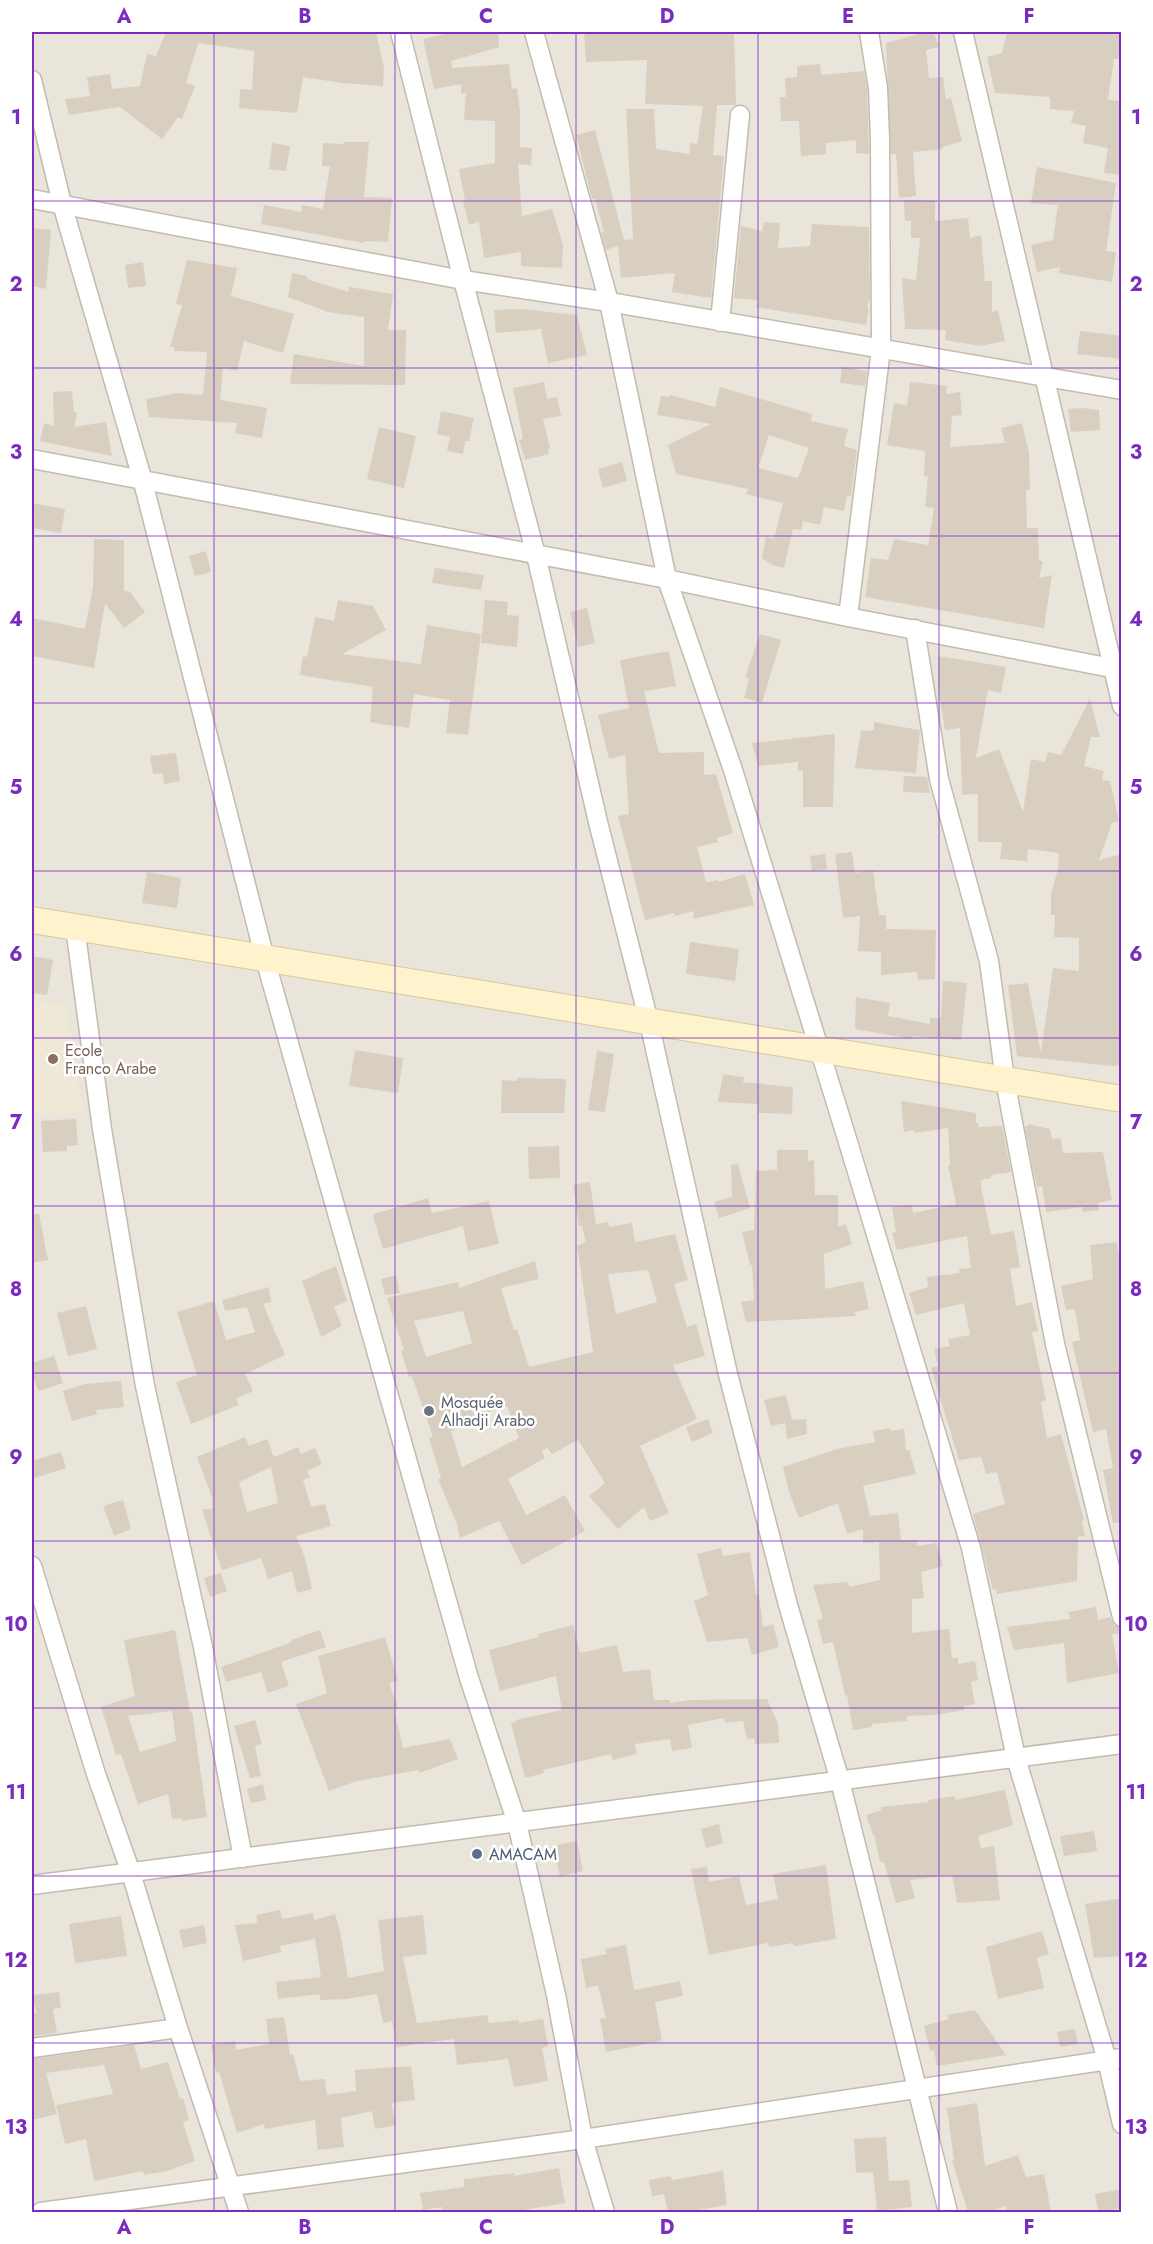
<svg xmlns="http://www.w3.org/2000/svg" width="1153" height="2244" viewBox="0 0 1153 2244" font-family="Jost,sans-serif">
  <style>
    .residential { fill: #eae5da }
    .education { fill: #efe8d6 }
    .building { fill: #d8cfc1; fill-rule: evenodd }
    .lines { fill: none; stroke-linecap: round; stroke-linejoin: round }
    .street-casing { stroke: #c2bbae; stroke-width: 21 }
    .secondary-casing { stroke: #d6c79b; stroke-width: 28 }
    .street { stroke: #fff; stroke-width: 18 }
    .secondary { stroke: #fff3cd; stroke-width: 26 }
    .grid { fill: none; stroke: #7b2cbf; stroke-width: 1.5; stroke-opacity: 0.55 }
    .education-dot { fill: #8d6e63; stroke: #fff; stroke-width: 2 }
    .worship-dot { fill: #6b7280; stroke: #fff; stroke-width: 2 }
    .service-dot { fill: #5c6f8a; stroke: #fff; stroke-width: 2 }
    .labels { text-anchor: middle; dominant-baseline: central; stroke-width: 5; stroke-linejoin: round; paint-order: stroke }
    .education-label { font-size: 16px; fill: #785e54; stroke: #fff; text-anchor: start }
    .worship-label { font-size: 16px; fill: #5b616d; stroke: #fff; text-anchor: start }
    .service-label { font-size: 16px; fill: #4e5e75; stroke: #fff; text-anchor: start }
    .neatline { fill: none; stroke: #7b2cbf; stroke-width: 2 }
    .grid-label { font-size: 20px; text-anchor: middle; font-weight: bold; fill: #7b2cbf }
  </style>
  <rect width="100%" height="100%" fill="#f6f3ec"/>
  <!-- residential -->
  <rect class="residential" x="32" y="32" width="1089" height="2180"/>
  <!-- education -->
  <polygon class="education" points="32,1001 65,1004 83,1113 32,1114"/>
  <!-- building -->
  <g class="building">
    <polygon points="166,32 376,32 384,67 383,86 342,83 303,77 297,113 239,108 240,89 252,90 254,51 198,43 186,83 195,86 182,119 178,117 162,139 120,107 69,115 65,99 90,96 87,77 110,74 112,89 140,86 147,54 156,56"/>
    <polygon points="453,32 498,32 499,47 451,61 452,68 509,64 512,89 517,88 520,111 520,147 532,148 531,165 518,164 522,216 552,209 563,245 562,268 521,266 521,252 484,258 479,222 469,225 463,202 465,201 459,169 495,163 495,121 464,120 466,93 461,93 461,84 434,89 423,39"/>
    <polygon points="584,32 734,32 736,105 717,105 713,155 724,156 711,298 672,292 675,273 621,278 618,246 606,250 601,233 604,232 595,199 592,199 576,135 595,130 624,240 633,239 626,109 654,109 656,149 689,154 690,143 697,144 703,106 645,104 647,60 586,62"/>
    <polygon points="925,32 934,32 939,47 926,50 929,78 943,77 946,99 951,98 962,141 943,147 943,149 913,152 916,196 899,198 896,154 891,154 886,43"/>
    <polygon points="1007,32 1122,32 1122,59 1114,59 1108,99 1122,102 1122,175 1104,173 1108,148 1083,143 1086,126 1071,123 1074,111 1050,109 1050,97 995,93 987,57 1002,53"/>
    <polygon points="820,64 821,75 864,71 867,89 869,154 856,153 856,140 826,143 826,154 801,156 799,121 781,121 780,97 786,97 785,78 797,77 797,66"/>
    <polygon points="344,142 369,142 364,197 392,198 388,242 365,241 364,243 261,224 264,205 301,212 302,205 323,209 330,166 322,166 323,143 344,144"/>
    <polygon points="272,143 290,146 286,171 269,169"/>
    <polygon points="1037,167 1116,183 1106,251 1116,252 1112,282 1059,273 1060,267 1037,272 1031,245 1053,240 1058,205 1031,203"/>
    <polygon points="904,200 935,201 935,221 968,218 970,238 981,235 985,281 992,281 992,312 998,310 1005,341 980,346 945,340 946,330 905,329 902,278 916,280 920,238 911,238 911,221 905,221"/>
    <polygon points="764,222 780,223 778,248 810,246 812,224 869,227 870,298 867,308 869,309 866,325 756,307 758,300 734,298 741,226 762,231"/>
    <polygon points="32,228 51,230 46,289 32,286"/>
    <polygon points="187,260 237,268 231,296 294,314 283,353 244,341 237,371 223,368 220,400 267,408 262,438 235,433 237,423 149,417 146,399 179,393 203,395 207,352 174,351 174,347 170,347 182,305 176,304"/>
    <polygon points="143,262 146,286 128,288 125,265"/>
    <polygon points="292,273 307,276 307,279 348,292 349,287 393,294 388,330 406,330 405,385 290,384 294,354 364,366 364,317 328,312 288,297"/>
    <polygon points="522,309 577,315 587,355 548,363 541,329 496,333 494,310"/>
    <polygon points="1080,331 1122,336 1122,359 1077,354"/>
    <polygon points="842,367 867,371 865,386 840,383"/>
    <polygon points="544,382 547,399 557,397 561,416 543,419 550,448 548,449 549,454 525,460 519,440 523,439 513,388"/>
    <polygon points="913,382 947,386 946,394 960,392 962,415 952,416 950,447 1005,443 1001,428 1022,423 1029,453 1030,490 1026,490 1027,528 1038,528 1039,561 1043,561 1039,578 1052,575 1044,628 865,597 871,558 888,560 894,539 928,545 934,508 925,507 928,477 924,476 925,451 887,445 894,403 907,405 910,383"/>
    <path d="M720,387L812,414L811,421L848,429L844,446L857,450L851,496L847,495L844,511L824,507L820,525L803,521L801,530L793,529L784,568L772,565L762,558L766,537L774,539L783,503L746,494L748,489L676,474L668,445L711,424L657,415L661,396L669,397L670,395L715,407ZM769,435L809,448L798,478L758,468Z"/>
    <polygon points="72,391 74,412 77,413 74,427 106,422 112,456 40,441 44,423 54,426 53,392"/>
    <polygon points="1082,408 1099,410 1100,430 1071,432 1068,409"/>
    <polygon points="441,411 474,418 469,441 465,441 463,454 447,451 450,437 437,434"/>
    <polygon points="379,427 416,436 404,488 367,479"/>
    <polygon points="622,462 627,481 603,488 598,469"/>
    <polygon points="32,503 65,509 61,533 32,528"/>
    <polygon points="94,539 124,540 124,591 130,592 145,612 124,628 105,603 94,668 32,656 32,618 85,629 93,587"/>
    <polygon points="206,551 211,572 195,576 189,556"/>
    <polygon points="435,568 484,575 481,590 432,583"/>
    <polygon points="338,600 373,606 386,630 342,654 421,664 427,625 481,634 468,735 446,733 450,700 414,694 409,728 381,724 370,722 373,687 300,675 303,656 307,657 315,617 334,621"/>
    <polygon points="485,600 508,602 507,615 519,616 517,647 481,643"/>
    <polygon points="587,608 595,643 578,647 570,612"/>
    <polygon points="760,634 781,640 762,703 744,698 749,679 745,677"/>
    <polygon points="669,651 676,686 644,691 659,753 704,752 704,775 716,774 733,833 717,838 718,842 697,847 706,882 718,880 718,882 745,874 754,905 693,919 694,911 675,916 674,913 645,920 618,816 629,814 625,755 609,759 598,715 629,708 620,660"/>
    <polygon points="938,656 1006,667 1001,693 988,690 976,758 999,749 1023,812 1031,759 1045,762 1048,752 1061,755 1090,699 1100,737 1091,737 1084,766 1104,771 1102,780 1110,781 1119,821 1112,823 1099,860 1122,854 1119,999 1122,999 1122,1065 1112,1066 1017,1056 1008,985 1028,983 1041,1053 1053,968 1079,971 1079,938 1054,937 1055,915 1051,915 1051,894 1058,869 1059,853 1028,849 1027,861 1000,859 1002,842 978,842 978,794 962,795 960,728 945,730 938,687"/>
    <polygon points="874,722 920,730 916,773 855,768 861,731 874,730"/>
    <polygon points="835,734 833,807 803,807 803,771 798,771 798,762 758,766 752,743"/>
    <polygon points="176,753 180,781 164,784 163,773 153,774 150,756"/>
    <polygon points="904,776 927,777 930,793 903,792"/>
    <polygon points="852,852 855,873 873,870 879,915 886,915 886,929 936,930 935,979 918,980 917,972 881,975 881,952 858,951 860,916 843,918 835,854"/>
    <polygon points="825,854 827,869 812,871 810,856"/>
    <polygon points="147,872 181,878 177,908 142,903"/>
    <polygon points="690,942 739,949 735,981 686,974"/>
    <polygon points="32,956 53,960 47,995 32,993"/>
    <polygon points="943,981 967,983 961,1040 913,1036 912,1039 855,1029 856,997 890,1003 888,1016 930,1024 930,1018 941,1018"/>
    <polygon points="355,1050 403,1058 398,1093 349,1086"/>
    <polygon points="597,1051 614,1054 605,1112 588,1110"/>
    <polygon points="723,1074 744,1077 743,1082 793,1087 792,1114 758,1113 758,1104 718,1102"/>
    <polygon points="517,1078 566,1079 564,1113 501,1113 502,1080 517,1081"/>
    <polygon points="901,1101 976,1113 976,1123 979,1123 978,1127 1002,1126 1011,1172 991,1175 991,1178 981,1180 981,1187 991,1235 1014,1231 1020,1267 1010,1269 1016,1306 1032,1302 1038,1331 1032,1332 1046,1400 1041,1402 1047,1438 1061,1434 1084,1520 1082,1521 1085,1536 1078,1537 1077,1581 997,1594 996,1589 993,1590 973,1514 1005,1504 997,1472 986,1474 981,1457 959,1460 931,1368 938,1366 934,1349 950,1346 948,1339 970,1335 964,1303 916,1315 909,1293 928,1287 927,1277 960,1273 959,1269 971,1268 967,1236 897,1250 892,1233 896,1232 892,1207 912,1205 913,1213 956,1204 948,1166 950,1165 948,1128 915,1133 914,1130 904,1132"/>
    <polygon points="76,1119 78,1145 67,1146 67,1151 43,1152 41,1121"/>
    <polygon points="1028,1124 1050,1129 1052,1139 1061,1138 1063,1153 1103,1152 1112,1200 1098,1203 1099,1210 1083,1212 1082,1207 1046,1212 1042,1186 1037,1187 1033,1169 1025,1126 1028,1126"/>
    <polygon points="559,1146 560,1178 529,1179 528,1147"/>
    <polygon points="777,1150 808,1150 808,1161 814,1160 815,1195 838,1195 838,1227 846,1224 852,1244 824,1254 825,1289 863,1281 869,1309 855,1312 856,1316 746,1322 741,1302 754,1300 752,1265 750,1265 742,1232 754,1230 756,1171 777,1170"/>
    <polygon points="738,1164 750,1208 719,1218 714,1202 732,1197 731,1165"/>
    <path d="M590,1182L596,1224L608,1222L609,1227L632,1223L635,1242L675,1234L688,1280L674,1284L687,1327L696,1324L705,1356L673,1365L697,1419L640,1446L669,1513L650,1521L644,1507L618,1529L589,1496L605,1483L578,1440L552,1454L547,1448L542,1451L545,1458L508,1479L526,1515L565,1495L585,1531L522,1565L499,1521L460,1538L457,1524L438,1479L441,1478L429,1438L433,1437L412,1376L409,1377L401,1351L404,1350L387,1298L458,1282L459,1288L535,1261L539,1279L501,1288L514,1330L517,1329L529,1367L593,1352L577,1246L586,1242L582,1226H579L573,1185ZM648,1270L657,1302L616,1314L608,1274ZM463,1311L472,1343L426,1357L414,1321ZM507,1406L519,1438L462,1467L451,1431L472,1424L470,1418Z"/>
    <polygon points="428,1198 432,1213 489,1201 499,1244 468,1251 463,1226 383,1249 373,1216 374,1214"/>
    <polygon points="32,1214 39,1214 48,1260 32,1263"/>
    <polygon points="1117,1242 1122,1274 1122,1522 1113,1523 1103,1470 1113,1468 1106,1429 1093,1432 1072,1342 1080,1340 1075,1309 1066,1310 1061,1286 1093,1279 1090,1245"/>
    <polygon points="336,1266 347,1301 334,1307 342,1326 321,1337 302,1281"/>
    <polygon points="396,1275 400,1293 385,1295 381,1279"/>
    <polygon points="269,1287 271,1302 263,1304 285,1355 245,1374 253,1391 236,1399 239,1405 191,1424 176,1382 197,1375 177,1312 214,1301 226,1340 255,1332 247,1307 225,1311 222,1300"/>
    <polygon points="86,1306 97,1349 68,1356 57,1313"/>
    <polygon points="54,1356 63,1383 38,1391 32,1373 32,1363"/>
    <polygon points="121,1381 124,1407 96,1410 97,1414 72,1421 63,1391 86,1384"/>
    <polygon points="786,1395 792,1420 806,1419 807,1434 787,1439 785,1423 771,1426 764,1400"/>
    <polygon points="708,1419 713,1433 692,1442 686,1427"/>
    <polygon points="890,1428 890,1431 904,1429 906,1450 909,1450 916,1474 863,1486 870,1516 898,1513 901,1540 917,1540 917,1546 936,1543 943,1566 921,1572 924,1598 912,1599 912,1633 949,1629 952,1658 958,1658 958,1664 975,1661 978,1680 971,1682 975,1704 964,1706 964,1710 935,1715 907,1716 907,1721 872,1724 872,1727 853,1730 847,1695 845,1695 833,1642 823,1644 817,1620 823,1619 813,1585 848,1582 849,1587 880,1580 879,1542 863,1543 863,1529 847,1534 838,1503 799,1518 789,1492 783,1467 837,1449 875,1442 873,1431"/>
    <path d="M245,1437L249,1446L267,1439L274,1457L298,1447L301,1454L315,1448L322,1464L307,1471L310,1477L303,1480L311,1507L325,1504L331,1526L296,1536L305,1558L312,1589L297,1593L292,1571L268,1579L261,1558L222,1570L202,1510L213,1508L211,1501L213,1500L197,1457ZM271,1467L278,1503L247,1512L239,1482Z"/>
    <polygon points="61,1452 66,1468 32,1479 32,1461"/>
    <polygon points="123,1500 131,1529 114,1536 103,1506"/>
    <polygon points="721,1548 723,1556 750,1552 756,1595 759,1595 763,1627 773,1624 779,1647 752,1655 747,1638 707,1642 694,1601 708,1595 697,1554"/>
    <polygon points="221,1573 227,1591 210,1597 204,1578"/>
    <polygon points="1096,1607 1098,1620 1110,1617 1114,1625 1122,1628 1122,1633 1112,1634 1119,1673 1067,1683 1064,1643 1014,1650 1007,1627 1070,1619 1068,1612"/>
    <polygon points="573,1625 580,1653 617,1645 623,1672 650,1669 654,1700 670,1700 670,1703 690,1700 767,1699 778,1724 779,1743 755,1744 754,1738 747,1739 743,1721 725,1723 724,1718 688,1725 692,1748 672,1751 670,1739 635,1744 637,1754 613,1760 611,1754 543,1770 544,1773 525,1778 511,1723 516,1722 516,1720 562,1710 556,1676 500,1691 489,1650 539,1637 538,1634"/>
    <path d="M175,1630L190,1712L192,1711L207,1817L182,1821V1818L172,1819L168,1794L138,1804L121,1754L116,1755L101,1707L135,1696L124,1640ZM172,1711L176,1741L140,1752L128,1716Z"/>
    <polygon points="320,1630 326,1647 281,1662 289,1686 268,1693 261,1672 226,1682 221,1667 292,1642 291,1640"/>
    <polygon points="385,1637 398,1681 389,1683 398,1708 394,1710 403,1748 450,1739 458,1759 419,1773 419,1770 357,1781 329,1791 296,1704 327,1693 318,1656"/>
    <polygon points="255,1720 262,1744 255,1746 261,1776 250,1778 234,1726"/>
    <polygon points="263,1784 266,1800 251,1803 247,1789"/>
    <polygon points="1005,1790 1013,1825 978,1836 981,1848 994,1846 1000,1900 957,1903 952,1875 910,1880 915,1898 896,1903 884,1862 880,1862 874,1834 873,1835 866,1815 881,1810 881,1807 928,1802 928,1800 955,1796 955,1800"/>
    <polygon points="719,1824 723,1843 706,1848 701,1829"/>
    <polygon points="1094,1831 1097,1851 1064,1856 1060,1836"/>
    <polygon points="577,1841 583,1871 560,1876 553,1846"/>
    <polygon points="826,1865 836,1939 794,1946 793,1943 769,1947 768,1943 709,1955 691,1869 707,1867 709,1882 739,1876 746,1905 778,1899 773,1874"/>
    <polygon points="1122,1898 1122,1956 1094,1958 1085,1904"/>
    <polygon points="280,1910 282,1919 313,1913 314,1920 335,1914 340,1931 348,1978 384,1971 378,1920 423,1915 427,1954 403,1957 417,2023 487,2015 489,2023 519,2020 519,2023 543,2019 548,2046 542,2048 548,2081 514,2087 508,2059 457,2065 454,2039 396,2047 392,2021 383,2023 377,1994 347,1999 320,2000 320,1994 278,1999 276,1982 321,1977 315,1939 280,1946 281,1952 243,1961 235,1925 258,1923 256,1915"/>
    <polygon points="121,1916 127,1956 75,1963 69,1924"/>
    <polygon points="204,1925 207,1943 183,1948 179,1930"/>
    <polygon points="1042,1931 1049,1954 1037,1958 1044,1988 998,1999 986,1947"/>
    <polygon points="626,1945 634,1990 680,1981 683,1996 655,2002 662,2041 606,2052 600,2019 606,2018 598,1985 586,1988 581,1959 607,1954 605,1949"/>
    <polygon points="59,1992 61,2008 53,2009 57,2033 34,2036 32,2029 32,2015 36,2013 33,1995"/>
    <polygon points="975,2010 1006,2055 937,2066 934,2050 930,2051 924,2026 949,2019 947,2015"/>
    <polygon points="284,2017 290,2055 293,2054 300,2081 325,2079 327,2095 356,2091 355,2070 411,2066 415,2100 391,2103 396,2125 375,2129 372,2111 341,2118 344,2147 318,2150 315,2120 265,2129 264,2124 237,2133 219,2072 216,2073 211,2045 235,2041 236,2050 269,2044 266,2019"/>
    <polygon points="1075,2029 1078,2044 1060,2047 1057,2032"/>
    <polygon points="134,2045 141,2069 168,2062 180,2099 183,2098 189,2120 183,2122 195,2161 167,2171 144,2175 143,2171 94,2181 86,2139 65,2144 56,2105 113,2094 104,2065 46,2073 57,2114 32,2120 32,2059"/>
    <polygon points="977,2103 985,2166 1018,2155 1026,2177 1044,2174 1051,2212 1007,2212 1006,2206 989,2212 968,2212 952,2161 954,2160 947,2108"/>
    <polygon points="886,2137 889,2181 909,2180 912,2207 877,2211 873,2172 856,2173 854,2139"/>
    <polygon points="559,2168 565,2203 511,2212 443,2212 442,2207 423,2210 420,2193 464,2187 464,2179 514,2173 514,2176"/>
    <polygon points="723,2171 727,2205 686,2212 668,2212 664,2194 652,2196 649,2180 671,2176 672,2180"/>
    <polygon points="1122,2189 1122,2208 1098,2212 1095,2194"/>
  </g>
  <g class="lines">
    <defs>
      <g id="street">
        <polyline points="400,32 463,280 536,555 598,822 649,1022 728,1374 788,1605 840,1781 948,2212"/>
        <polyline points="534,32 609,302 667,579 733,770 848,1142 971,1548 1016,1758 1107,2060 1122,2124"/>
        <polyline points="963,32 1122,706"/>
        <polyline points="32,80 62,204 142,478 265,959 469,1678 517,1823 556,1995 583,2139 605,2212"/>
        <polyline points="32,199 463,280 609,302 1122,390"/>
        <polyline points="720,322 740,115"/>
        <polyline points="32,459 667,579 848,617 1122,670"/>
        <polyline points="848,617 881,349 880,139 878,88 869,32"/>
        <polyline points="915,629 939,779 989,961 1005,1080 1055,1344 1122,1617"/>
        <polyline points="75,927 102,1129 145,1386 203,1647 243,1858"/>
        <polyline points="32,1566 96,1774 131,1873 178,2028 239,2212"/>
        <polyline points="32,1885 1122,1744"/>
        <polyline points="32,2048 178,2028"/>
        <polyline points="41,2212 583,2139 1122,2058"/>
      </g>
      <polyline id="secondary" points="32,920 1122,1099"/>
    </defs>
    <!-- street casing -->
    <use href="#street" class="street-casing"/>
    <!-- secondary casing -->
    <use href="#secondary" class="secondary-casing"/>
    <!-- street -->
    <use href="#street" class="street"/>
    <!-- secondary -->
    <use href="#secondary" class="secondary"/>
  </g>
  <!-- grid -->
  <path class="grid" d="M214,32V2212M395,32V2212M576,32V2212M758,32V2212M939,32V2212M32,201H1122M32,368H1122M32,536H1122M32,703H1122M32,871H1122M32,1038H1122M32,1206H1122M32,1373H1122M32,1541H1122M32,1708H1122M32,1876H1122M32,2043H1122"/>
  <!-- markers -->
  <circle class="education-dot" cx="53" cy="1059" r="6"/>
  <circle class="worship-dot" cx="429" cy="1411" r="6"/>
  <circle class="service-dot" cx="477" cy="1854" r="6"/>
  <g class="labels">
    <!-- education labels -->
    <g class="education-label">
      <text x="65" y="1050">Ecole<tspan x="65" dy="18">Franco Arabe</tspan></text>
    </g>
    <!-- worship labels -->
    <g class="worship-label">
      <text x="441" y="1402">Mosquée<tspan x="441" dy="18">Alhadji Arabo</tspan></text>
    </g>
    <!-- service labels -->
    <g class="service-label">
      <text x="489" y="1854">AMACAM</text>
    </g>
  </g>
  <!-- border -->
  <rect width="1153" height="2244" fill="none" stroke="#ffffff" stroke-width="66"/>
  <rect x="33" y="33" width="1087" height="2178" class="neatline"/>
  <g class="grid-label">
    <text x="124" y="23">A</text>
    <text x="305" y="23">B</text>
    <text x="486" y="23">C</text>
    <text x="667" y="23">D</text>
    <text x="848" y="23">E</text>
    <text x="1029" y="23">F</text>
    <text x="16" y="124">1</text>
    <text x="1136" y="124">1</text>
    <text x="16" y="291">2</text>
    <text x="1136" y="291">2</text>
    <text x="16" y="459">3</text>
    <text x="1136" y="459">3</text>
    <text x="16" y="626">4</text>
    <text x="1136" y="626">4</text>
    <text x="16" y="794">5</text>
    <text x="1136" y="794">5</text>
    <text x="16" y="961">6</text>
    <text x="1136" y="961">6</text>
    <text x="16" y="1129">7</text>
    <text x="1136" y="1129">7</text>
    <text x="16" y="1296">8</text>
    <text x="1136" y="1296">8</text>
    <text x="16" y="1464">9</text>
    <text x="1136" y="1464">9</text>
    <text x="16" y="1631">10</text>
    <text x="1136" y="1631">10</text>
    <text x="16" y="1799">11</text>
    <text x="1136" y="1799">11</text>
    <text x="16" y="1967">12</text>
    <text x="1136" y="1967">12</text>
    <text x="16" y="2134">13</text>
    <text x="1136" y="2134">13</text>
    <text x="124" y="2234">A</text>
    <text x="305" y="2234">B</text>
    <text x="486" y="2234">C</text>
    <text x="667" y="2234">D</text>
    <text x="848" y="2234">E</text>
    <text x="1029" y="2234">F</text>
  </g>
</svg>
